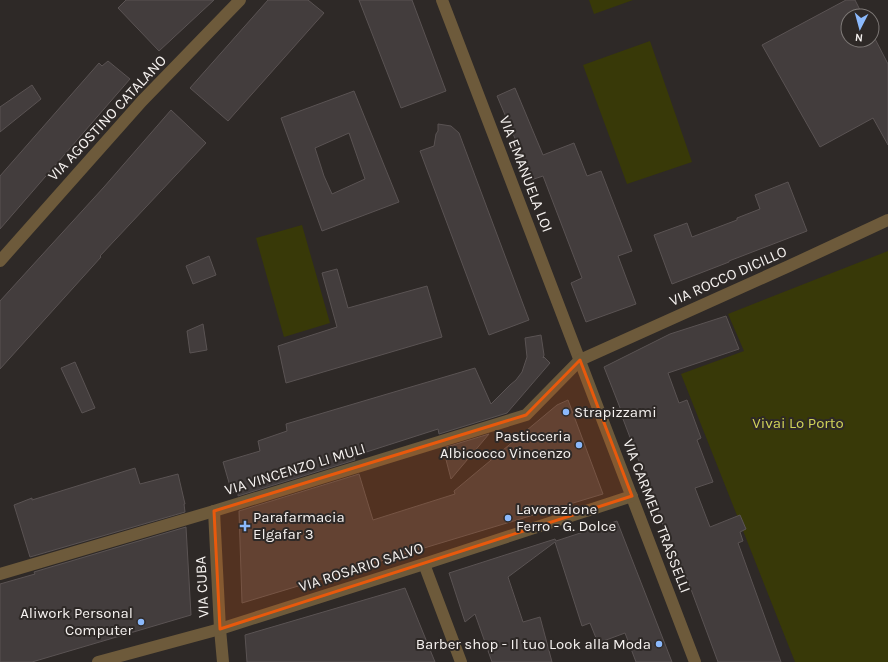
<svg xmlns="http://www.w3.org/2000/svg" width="888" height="662" viewBox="0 0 888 662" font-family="Karla,sans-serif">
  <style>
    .green { fill: #383908 }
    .building { fill: #433d3d; stroke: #5a5353; fill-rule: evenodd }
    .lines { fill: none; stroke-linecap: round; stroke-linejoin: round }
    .minor { stroke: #6d5a3b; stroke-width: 12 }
    .marked { fill: #e8590c; fill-opacity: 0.2; stroke: #e8590c; stroke-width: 3; stroke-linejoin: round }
    .poi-dot { fill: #8bb9fc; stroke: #2e2927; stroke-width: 1.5 }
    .labels { text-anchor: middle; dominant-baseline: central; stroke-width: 4; stroke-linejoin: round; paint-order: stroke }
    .street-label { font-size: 15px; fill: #f6f2f0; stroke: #2e2927 }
    .poi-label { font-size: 15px; fill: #f6f2f0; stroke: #2e2927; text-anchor: start }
    .park-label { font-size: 15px; fill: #d1d358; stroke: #2e2927 }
  </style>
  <rect width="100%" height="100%" fill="#2e2927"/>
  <!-- green -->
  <g class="green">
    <polygon points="589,0 633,0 594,14"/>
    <polygon points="650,41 692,162 627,184 583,65"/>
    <polygon points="302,225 330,323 284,337 256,238"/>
    <polygon points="888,251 888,662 795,662 681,374 744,351 728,314"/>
  </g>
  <!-- building -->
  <g class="building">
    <polygon points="126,0 214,0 159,51 118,8"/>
    <polygon points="268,0 308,0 324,13 228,121 190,88"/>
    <polygon points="359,0 412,0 446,91 401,108"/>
    <polygon points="846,0 855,0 863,16 848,16 848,40 872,40 872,33 888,64 888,145 873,118 820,147 762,45"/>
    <polygon points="108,61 130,79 0,229 0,176 99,63 102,66"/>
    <polygon points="32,85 41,99 0,132 0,107"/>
    <polygon points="515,88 543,155 574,143 587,176 601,171 632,251 618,256 636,304 586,322 571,283 582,278 543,176 531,180 525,162 497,96"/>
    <path d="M354,91L399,202L322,231L281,118ZM349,133L365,179L332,194L324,176L315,148Z"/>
    <polygon points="171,110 206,143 100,256 101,257 0,369 0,301 104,187"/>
    <polygon points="438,124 451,126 459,133 529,320 489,335 420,151 434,146 436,134 438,131"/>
    <polygon points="788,182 807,231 729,261 729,262 672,284 654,235 687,223 692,237 737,220 737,218 760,209 755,195"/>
    <polygon points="209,256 216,275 193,284 186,266"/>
    <polygon points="337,269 348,308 427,286 442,337 286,383 278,346 337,327 322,273"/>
    <polygon points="726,316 739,349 668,373 679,403 687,400 701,438 697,440 713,482 695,488 710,527 740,515 746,529 740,532 743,541 738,543 781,662 718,662 682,565 680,566 670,543 623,419 624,418 604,367 670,334"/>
    <polygon points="203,324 207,350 190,353 187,331"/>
    <polygon points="541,335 544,355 543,358 544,357 550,363 507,413 439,434 438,429 354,456 355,460 238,496 238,491 232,493 223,462 260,451 258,441 287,431 286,424 475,368 491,404 510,385 516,380 522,372 527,357 525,338"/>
    <polygon points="75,362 95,408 82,413 61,368"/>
    <polygon points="568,400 603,494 242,603 239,511 359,474 373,520 455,494 454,491 557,405"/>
    <polygon points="489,434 451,479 443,448"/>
    <polygon points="135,468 140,484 178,474 185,504 184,504 185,512 30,557 14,505 32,498 32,500"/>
    <polygon points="617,521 672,662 636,662 625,633 598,643 590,623 582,626 555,542 508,577 523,622 540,617 552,662 492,662 475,614 465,622 449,573 555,539 556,541"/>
    <polygon points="186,527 191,615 32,662 0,662 0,584 35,574 34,572"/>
    <polygon points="405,588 435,662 247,662 245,635"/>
  </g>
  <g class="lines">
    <!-- minor -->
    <g class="minor">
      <polyline points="442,0 695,662"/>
      <polyline points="0,261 142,101 240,0"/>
      <polyline points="214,511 220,629 223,662"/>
      <polyline points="424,564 461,662"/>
      <polyline points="0,574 214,511 526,415 580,360 789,266 888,220"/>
      <polyline points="98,662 220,629 424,564 632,496"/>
    </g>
  </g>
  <!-- marked area -->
  <path class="marked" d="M580,360L632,496L220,629L214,511L526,415Z"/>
  <!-- markers -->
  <g class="poi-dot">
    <circle cx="566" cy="412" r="4"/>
    <circle cx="579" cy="445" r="4"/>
    <circle cx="508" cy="518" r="4"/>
    <path d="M243 520h4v4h4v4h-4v4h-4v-4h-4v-4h4z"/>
    <circle cx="141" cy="622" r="4"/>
    <circle cx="659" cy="644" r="4"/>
  </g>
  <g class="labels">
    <!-- street labels -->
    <g class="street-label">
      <text transform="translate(107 118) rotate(-47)">VIA AGOSTINO CATALANO</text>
      <text transform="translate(526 174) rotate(69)">VIA EMANUELA LOI</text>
      <text transform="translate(728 276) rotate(-24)">VIA ROCCO DICILLO</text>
      <text transform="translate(295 469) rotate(-17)">VIA VINCENZO LI MULI</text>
      <text transform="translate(657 516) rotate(69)">VIA CARMELO TRASSELLI</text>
      <text transform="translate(361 567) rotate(-18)">VIA ROSARIO SALVO</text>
      <text transform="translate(202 587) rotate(-93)">VIA CUBA</text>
    </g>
    <!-- poi labels -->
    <g class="poi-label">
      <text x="574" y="412">Strapizzami</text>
      <text x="571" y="436" text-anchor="end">Pasticceria<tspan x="571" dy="17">Albicocco Vincenzo</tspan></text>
      <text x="516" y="509">Lavorazione<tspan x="516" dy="17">Ferro - G. Dolce</tspan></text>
      <text x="253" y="517">Parafarmacia<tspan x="253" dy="17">Elgafar 3</tspan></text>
      <text x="133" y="613" text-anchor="end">Aliwork Personal<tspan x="133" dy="17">Computer</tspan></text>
      <text x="651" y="644" text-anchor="end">Barber shop - Il tuo Look alla Moda</text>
    </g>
    <!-- park labels -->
    <g class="park-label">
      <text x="798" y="423">Vivai Lo Porto</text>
    </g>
  </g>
  <!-- north arrow -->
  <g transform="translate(860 28) rotate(186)"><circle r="19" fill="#2e2927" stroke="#7e7977"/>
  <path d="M0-3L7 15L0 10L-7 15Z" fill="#8bb9fc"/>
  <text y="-6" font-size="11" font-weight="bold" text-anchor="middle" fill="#f6f2f0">N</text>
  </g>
</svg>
